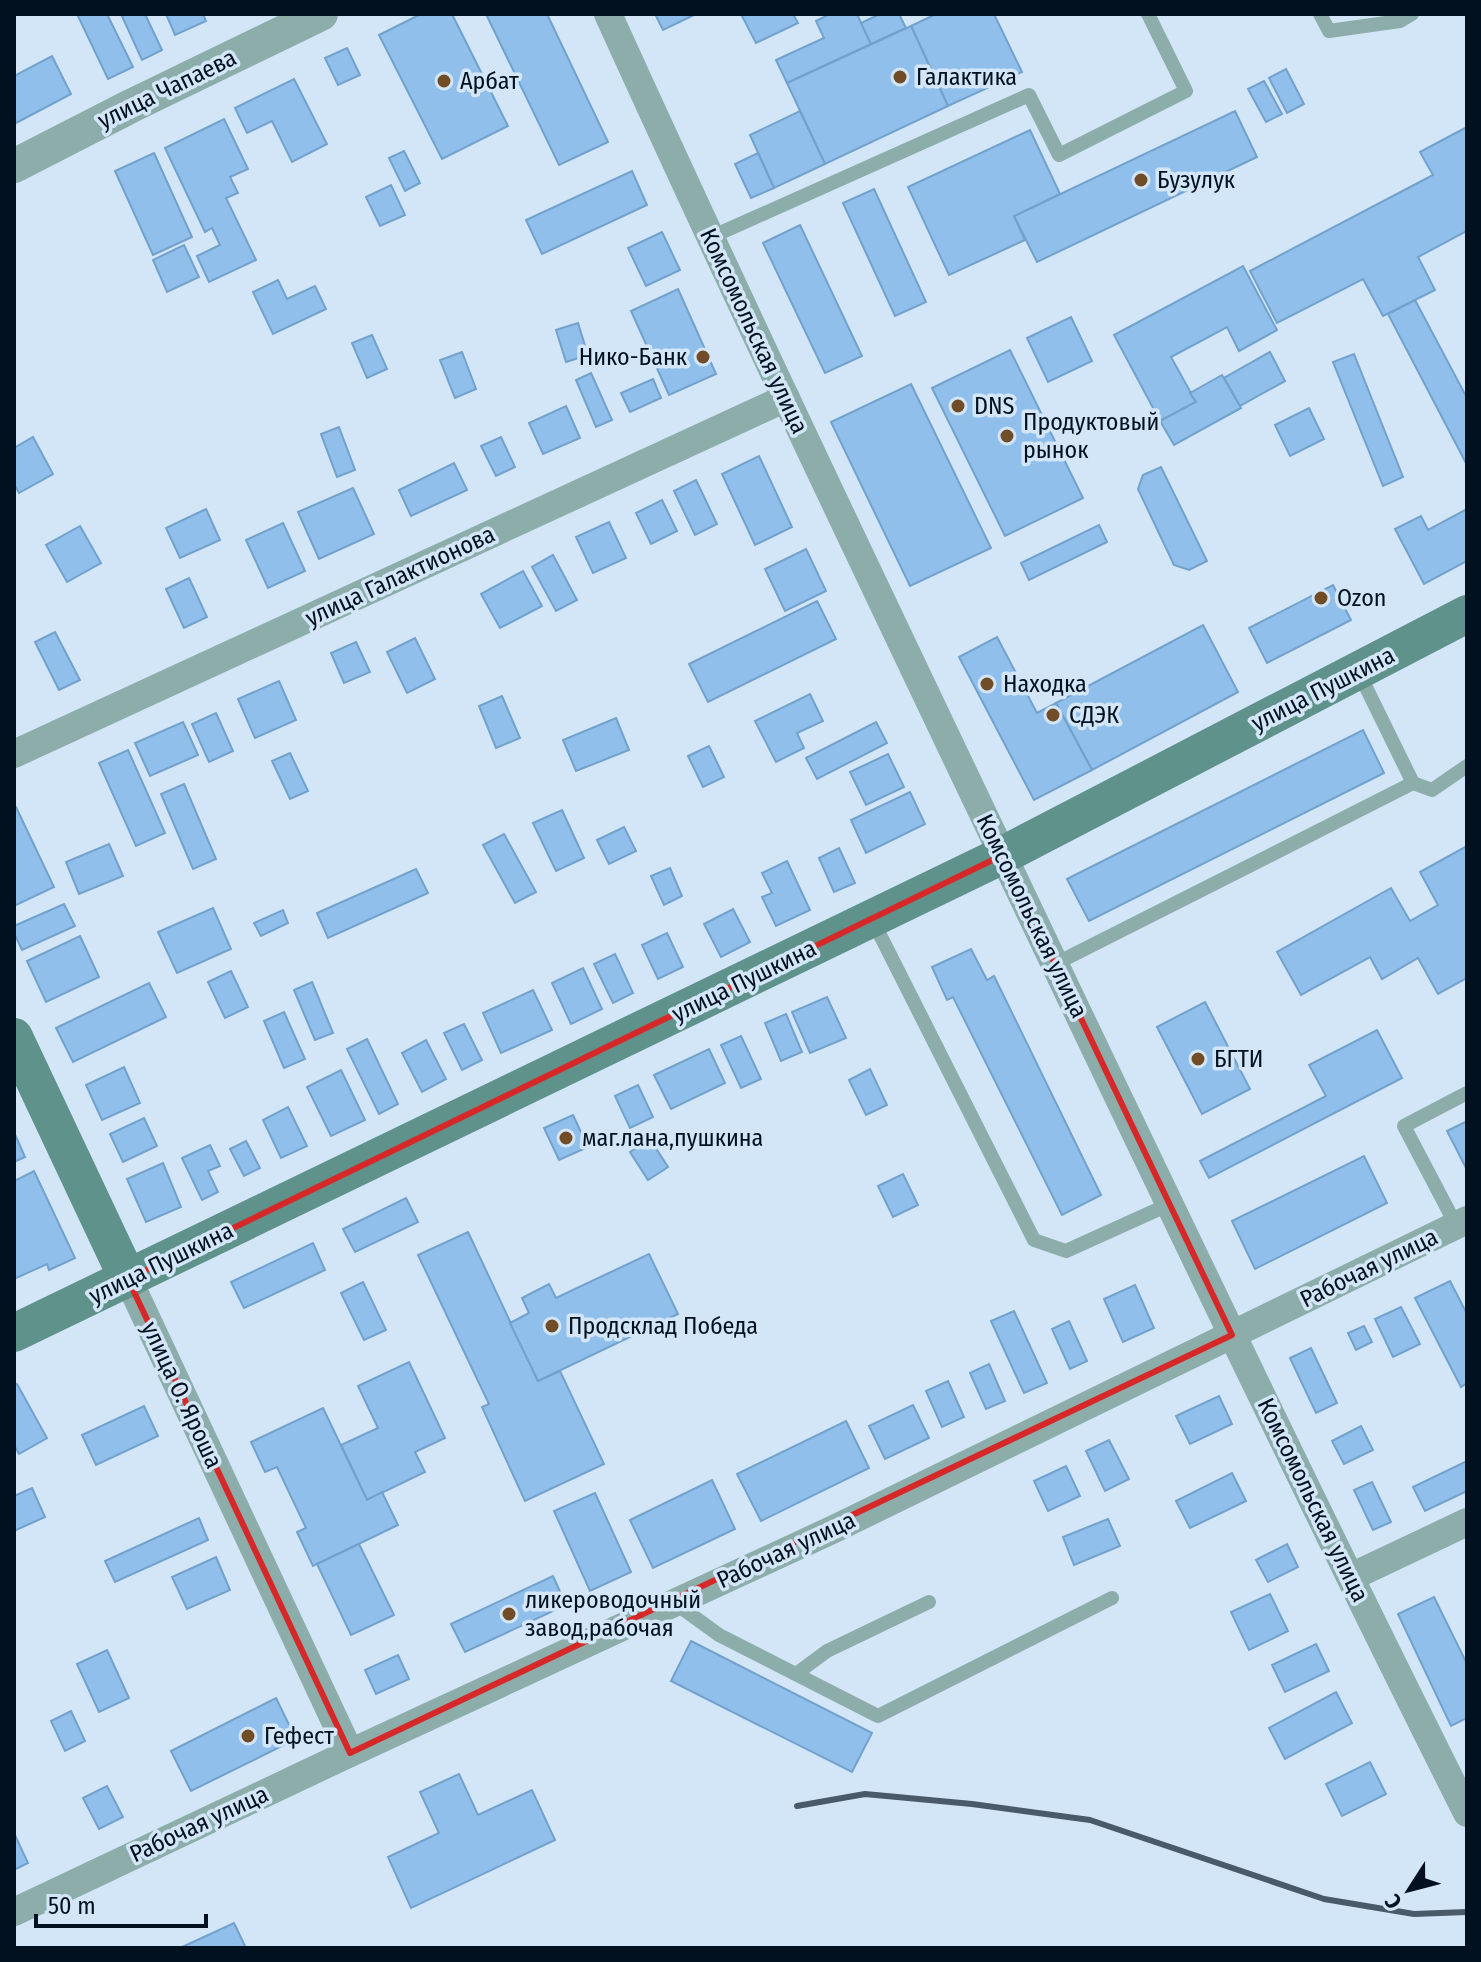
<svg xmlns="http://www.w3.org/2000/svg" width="1481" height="1962" viewBox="0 0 1481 1962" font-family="'Fira Sans Condensed',sans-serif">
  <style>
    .building { fill: #90bfeb; stroke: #72a1cb; stroke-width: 2 }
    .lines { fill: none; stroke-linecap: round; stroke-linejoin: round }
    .service { stroke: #8cada9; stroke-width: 14 }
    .minor { stroke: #8cada9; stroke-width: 28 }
    .tertiary { stroke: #8cada9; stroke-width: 34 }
    .secondary { stroke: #60928c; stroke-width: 38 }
    .rail { stroke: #495a6a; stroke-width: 6 }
    .marked { fill: none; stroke: #d62828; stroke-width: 6; stroke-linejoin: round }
    .poi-dot { fill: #704d26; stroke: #d3e6f8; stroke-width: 3 }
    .labels { text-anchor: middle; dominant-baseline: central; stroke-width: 7; stroke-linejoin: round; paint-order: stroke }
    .poi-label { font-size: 24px; fill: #011120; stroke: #d3e6f8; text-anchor: start }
    .street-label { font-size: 24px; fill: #011120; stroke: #d3e6f8 }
  </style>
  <rect width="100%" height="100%" fill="#d3e6f8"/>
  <!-- building -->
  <g class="building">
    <polygon points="77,14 107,14 133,67 108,79"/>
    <polygon points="121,14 145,14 162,50 142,60"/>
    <polygon points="166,14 203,14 206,21 175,35"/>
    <polygon points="421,14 452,14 508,126 442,159 379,35"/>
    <polygon points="486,14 547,14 608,142 559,165"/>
    <polygon points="655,14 696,14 663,30"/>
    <polygon points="741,14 793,14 798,23 756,43"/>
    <polygon points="830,14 857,14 871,44 787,83 776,60 824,38 816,21"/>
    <polygon points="880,14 899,14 906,28 871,44 861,23"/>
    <polygon points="936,14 994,14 1022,72 948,106 911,26"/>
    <polygon points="911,26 948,106 825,164 787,83"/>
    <polygon points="347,48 360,75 338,85 325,58"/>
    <polygon points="52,56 71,94 14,124 14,76"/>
    <polygon points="1286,69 1304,104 1287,113 1269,78"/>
    <polygon points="294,79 327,144 292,162 272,121 247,133 235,108"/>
    <polygon points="1264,81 1282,114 1266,122 1248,89"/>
    <polygon points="800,111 825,164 774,188 750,135"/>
    <polygon points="1235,111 1257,157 1037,262 1014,216"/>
    <polygon points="224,119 248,169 230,177 238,193 226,198 256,260 209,282 197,256 220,245 212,228 205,232 165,148"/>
    <polygon points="1467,127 1467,231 1418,257 1435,290 1383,316 1363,279 1277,323 1250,271 1433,175 1420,152"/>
    <polygon points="1030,130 1060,194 1014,216 1025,240 949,275 908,187"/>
    <polygon points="404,151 420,183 405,191 389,158"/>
    <polygon points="154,153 192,237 153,255 115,171"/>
    <polygon points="758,153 774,188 751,198 735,164"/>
    <polygon points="632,171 647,205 542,254 526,220"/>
    <polygon points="391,185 405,215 380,226 366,197"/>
    <polygon points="874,189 926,302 895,316 843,203"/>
    <polygon points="800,225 862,356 825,373 763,243"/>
    <polygon points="662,232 680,270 646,286 628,248"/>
    <polygon points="184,245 199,277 167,292 153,260"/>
    <polygon points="1243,266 1277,330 1239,351 1227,327 1171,357 1196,402 1160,421 1114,335"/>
    <polygon points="278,280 287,299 315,286 326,309 273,334 253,292"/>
    <polygon points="678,289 716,374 669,395 631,311"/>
    <polygon points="1415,300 1467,398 1467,465 1388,314"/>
    <polygon points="1071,317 1092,361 1048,382 1027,338"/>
    <polygon points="578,323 588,355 566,362 556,330"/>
    <polygon points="372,335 387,369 367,378 352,343"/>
    <polygon points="1010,350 1083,498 1005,536 932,388"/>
    <polygon points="462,352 476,389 455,398 440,360"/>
    <polygon points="1270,352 1285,381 1240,406 1224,378"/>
    <polygon points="1354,354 1403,477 1383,486 1333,362"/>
    <polygon points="591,373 612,420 596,427 576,380"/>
    <polygon points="1222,375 1241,408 1174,445 1160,421 1196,402 1190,393"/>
    <polygon points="653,379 661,398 630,412 621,393"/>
    <polygon points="911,384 991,548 910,586 831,422"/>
    <polygon points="566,406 580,438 543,454 529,423"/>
    <polygon points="1309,408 1324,439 1290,456 1275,425"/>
    <polygon points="339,427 355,470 337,477 321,434"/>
    <polygon points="33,437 53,474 19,493 14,484 14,448"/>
    <polygon points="501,437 515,467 496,476 481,446"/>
    <polygon points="759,456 792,527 755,545 722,474"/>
    <polygon points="454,463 467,490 411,516 399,490"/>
    <polygon points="1161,467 1207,561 1189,570 1174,565 1138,489 1143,475"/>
    <polygon points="696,480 717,524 695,535 674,491"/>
    <polygon points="353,488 374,534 319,559 298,512"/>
    <polygon points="662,500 677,531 651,544 636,513"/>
    <polygon points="206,509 220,540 180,558 166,528"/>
    <polygon points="1467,509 1467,561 1424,584 1395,529 1421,516 1428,530"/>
    <polygon points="609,522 626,558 593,573 576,537"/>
    <polygon points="283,523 305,571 268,588 246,540"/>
    <polygon points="1099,525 1107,542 1029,580 1021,563"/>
    <polygon points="80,526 101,563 67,582 46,545"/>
    <polygon points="806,549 826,591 785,611 765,569"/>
    <polygon points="553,555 577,600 556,611 532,567"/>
    <polygon points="523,571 542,606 500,628 481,594"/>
    <polygon points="189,578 207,617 184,628 166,589"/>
    <polygon points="1333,585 1351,620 1267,663 1249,628"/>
    <polygon points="817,601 836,639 708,702 689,664"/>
    <polygon points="1203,625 1238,692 1092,770 1056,703"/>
    <polygon points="55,632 80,680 59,690 35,642"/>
    <polygon points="997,637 1037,713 1056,703 1092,770 1034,800 959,657"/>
    <polygon points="415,638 435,679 407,693 387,652"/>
    <polygon points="356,642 370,672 344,683 331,653"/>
    <polygon points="279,681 296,720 255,738 238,699"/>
    <polygon points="810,694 823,721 797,733 804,748 776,762 755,721"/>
    <polygon points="502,696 520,738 496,748 479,706"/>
    <polygon points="216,713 233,751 209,762 192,724"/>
    <polygon points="616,718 629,750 576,771 563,740"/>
    <polygon points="183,722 198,755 150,776 135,743"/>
    <polygon points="876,722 887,743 817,779 806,758"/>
    <polygon points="1363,730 1384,773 1089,921 1067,879"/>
    <polygon points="709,746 724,777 703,787 688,756"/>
    <polygon points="128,750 165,833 136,846 99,763"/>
    <polygon points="290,753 308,791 290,799 272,761"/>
    <polygon points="888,754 904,787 866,805 850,772"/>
    <polygon points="184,784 216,859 193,869 161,794"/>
    <polygon points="910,792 925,824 866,853 851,820"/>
    <polygon points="16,807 54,887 14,906 14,808"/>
    <polygon points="562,810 584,858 556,871 533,823"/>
    <polygon points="624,827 636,851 609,864 597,840"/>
    <polygon points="504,834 536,892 515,903 483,845"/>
    <polygon points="109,844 123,876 79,894 66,862"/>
    <polygon points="1467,846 1467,978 1438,994 1418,958 1382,979 1370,957 1301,995 1277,952 1391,888 1410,921 1438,905 1420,872"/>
    <polygon points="839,848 855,883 834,892 819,858"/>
    <polygon points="787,861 810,910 776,926 762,897 772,893 762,873"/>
    <polygon points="670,868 682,896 664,905 651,876"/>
    <polygon points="416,869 428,893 328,938 317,913"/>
    <polygon points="64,904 75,926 22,950 14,933 14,926"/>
    <polygon points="213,908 231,949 177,973 158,932"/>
    <polygon points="733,909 750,942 721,957 704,924"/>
    <polygon points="283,910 288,923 261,936 254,923"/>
    <polygon points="667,933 683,967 658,979 642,945"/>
    <polygon points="80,936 99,977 46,1002 27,961"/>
    <polygon points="971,949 987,980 994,976 1101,1195 1062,1215 953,997 947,1000 932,967"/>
    <polygon points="615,954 633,993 613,1003 594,964"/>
    <polygon points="583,968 602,1009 571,1024 552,983"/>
    <polygon points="231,971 248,1007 225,1018 208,982"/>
    <polygon points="312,982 333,1033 315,1040 294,990"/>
    <polygon points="149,983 166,1017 73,1062 56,1028"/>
    <polygon points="533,990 552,1030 501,1053 483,1013"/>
    <polygon points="827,997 846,1038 810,1053 792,1012"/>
    <polygon points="1205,1002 1250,1089 1202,1114 1157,1027"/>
    <polygon points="284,1012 305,1059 284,1068 264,1021"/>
    <polygon points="786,1014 802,1052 781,1061 765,1023"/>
    <polygon points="464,1024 482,1060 462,1070 444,1033"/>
    <polygon points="1377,1030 1402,1078 1209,1178 1200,1161 1326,1096 1309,1065"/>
    <polygon points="741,1036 761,1079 741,1088 721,1045"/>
    <polygon points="367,1039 398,1104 379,1114 347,1049"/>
    <polygon points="426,1040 446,1079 422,1092 402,1053"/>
    <polygon points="709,1049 725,1083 671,1109 654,1075"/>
    <polygon points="124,1067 140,1103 102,1120 86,1085"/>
    <polygon points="870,1069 887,1105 866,1115 849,1080"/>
    <polygon points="341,1070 365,1120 331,1136 307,1087"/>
    <polygon points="638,1085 653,1117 630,1128 615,1096"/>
    <polygon points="288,1107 307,1146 281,1158 263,1120"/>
    <polygon points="573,1115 588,1147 559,1160 544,1128"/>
    <polygon points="144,1118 157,1146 123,1162 110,1134"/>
    <polygon points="1467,1121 1467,1168 1466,1168 1447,1131"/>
    <polygon points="14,1132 25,1157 14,1162"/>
    <polygon points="650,1139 668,1167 648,1180 630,1152"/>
    <polygon points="246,1141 260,1168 244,1176 230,1149"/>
    <polygon points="210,1145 220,1166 208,1171 218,1192 202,1200 182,1158"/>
    <polygon points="1364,1156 1387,1203 1255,1269 1232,1221"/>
    <polygon points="163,1163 181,1207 146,1222 127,1179"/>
    <polygon points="34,1171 75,1258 49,1270 47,1264 14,1279 14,1181"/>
    <polygon points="903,1174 918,1205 893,1217 878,1186"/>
    <polygon points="406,1198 418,1222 355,1252 343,1229"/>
    <polygon points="468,1232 538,1381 560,1371 604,1464 525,1501 482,1407 489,1404 418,1255"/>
    <polygon points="313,1243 325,1270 244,1308 231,1282"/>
    <polygon points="649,1254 678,1314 538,1381 510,1323 529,1313 522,1298 549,1284 556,1298"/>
    <polygon points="1450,1281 1467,1314 1467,1383 1461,1387 1415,1298"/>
    <polygon points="363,1282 386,1330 364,1340 341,1293"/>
    <polygon points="1135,1285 1154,1328 1123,1342 1104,1299"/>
    <polygon points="1401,1307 1420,1344 1393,1357 1375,1319"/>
    <polygon points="1014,1311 1047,1383 1024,1393 991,1321"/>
    <polygon points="1069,1321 1087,1361 1070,1369 1052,1329"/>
    <polygon points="1364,1326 1372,1342 1356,1350 1348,1333"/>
    <polygon points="1311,1348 1337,1403 1316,1413 1290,1358"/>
    <polygon points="409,1362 445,1438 415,1452 425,1472 367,1500 341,1445 378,1428 358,1386"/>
    <polygon points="989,1364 1005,1401 986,1409 970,1373"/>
    <polygon points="948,1381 964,1417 942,1427 926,1391"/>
    <polygon points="17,1384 47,1438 19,1454 14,1445 14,1386"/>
    <polygon points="1219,1396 1232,1424 1190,1444 1176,1416"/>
    <polygon points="913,1405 929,1438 885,1459 869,1426"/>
    <polygon points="144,1406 158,1436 96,1465 82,1435"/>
    <polygon points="323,1408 367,1500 382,1492 398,1525 313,1566 297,1532 306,1528 277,1467 265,1472 251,1442"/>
    <polygon points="846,1421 869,1468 761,1521 737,1474"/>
    <polygon points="1361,1426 1373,1450 1344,1464 1332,1441"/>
    <polygon points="1109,1440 1129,1479 1105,1491 1086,1451"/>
    <polygon points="1467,1461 1467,1491 1425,1511 1413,1487"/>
    <polygon points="1066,1466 1080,1496 1048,1511 1034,1481"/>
    <polygon points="1232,1473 1246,1501 1190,1528 1176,1501"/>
    <polygon points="712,1480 735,1529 653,1568 630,1520"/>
    <polygon points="1372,1482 1391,1522 1373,1530 1354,1490"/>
    <polygon points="32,1488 45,1517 14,1531 14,1496"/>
    <polygon points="595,1493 631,1572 590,1591 554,1511"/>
    <polygon points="199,1518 208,1540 115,1582 105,1561"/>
    <polygon points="1108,1519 1120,1546 1074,1565 1063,1537"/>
    <polygon points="359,1544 394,1615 351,1635 317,1564"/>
    <polygon points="1287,1544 1298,1567 1268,1582 1256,1560"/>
    <polygon points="216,1557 230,1590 187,1609 172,1577"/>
    <polygon points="553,1576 566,1605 465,1652 451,1624"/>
    <polygon points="1270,1594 1288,1631 1249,1650 1231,1612"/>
    <polygon points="1434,1597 1467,1664 1467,1718 1451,1726 1398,1614"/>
    <polygon points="691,1641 872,1733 852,1772 671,1681"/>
    <polygon points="1316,1644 1329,1671 1285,1692 1272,1665"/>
    <polygon points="107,1650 129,1698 99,1712 77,1664"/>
    <polygon points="398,1655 409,1679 376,1694 365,1670"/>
    <polygon points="1336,1692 1352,1723 1285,1759 1269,1728"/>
    <polygon points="276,1698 296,1739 191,1791 171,1751"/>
    <polygon points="71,1711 85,1741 65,1751 51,1721"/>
    <polygon points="1370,1762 1386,1794 1342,1816 1326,1784"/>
    <polygon points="459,1774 478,1815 532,1790 555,1840 411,1908 388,1857 439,1833 420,1792"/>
    <polygon points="107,1786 123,1817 99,1829 83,1798"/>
    <polygon points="14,1833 28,1863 14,1870"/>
    <polygon points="234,1923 246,1948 180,1948"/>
  </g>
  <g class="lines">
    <!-- service -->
    <g class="service">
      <polyline points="1320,14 1329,31 1400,21 1412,14"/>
      <polyline points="709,238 1029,95 1059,155 1186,91 1148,14"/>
      <polyline points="1413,783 1432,790 1467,766"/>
      <polyline points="872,919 1034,1240 1066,1251 1170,1204"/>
      <polyline points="1055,964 1413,783 1358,671"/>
      <polyline points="1456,1225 1404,1126 1467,1093"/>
      <polyline points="675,1603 719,1635 878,1716 1112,1598"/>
      <polyline points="796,1674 827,1651 929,1602"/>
    </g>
    <!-- minor -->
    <g class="minor">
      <path d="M608,14C750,327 899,637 1047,948C1185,1237 1323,1526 1467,1813"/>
      <polyline points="14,754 786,398"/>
      <polyline points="128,1279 350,1753"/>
      <polyline points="1351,1577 1467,1522"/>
      <polyline points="14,1912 350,1753 834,1529 1467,1220"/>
    </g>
    <!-- tertiary -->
    <polyline class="tertiary" points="14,166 131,106 321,14"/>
    <!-- secondary -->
    <g class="secondary">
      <polyline points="14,1037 128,1279"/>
      <polyline points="14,1333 1003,855 1467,614"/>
    </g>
    <!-- rail -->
    <polyline class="rail" points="797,1806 865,1794 972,1804 1090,1820 1324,1899 1414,1914 1467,1912"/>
  </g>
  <!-- marked area -->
  <path class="marked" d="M1003,855L1232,1335L350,1753L128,1279Z"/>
  <!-- markers -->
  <g class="poi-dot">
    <circle cx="900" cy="77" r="8"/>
    <circle cx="444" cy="81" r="8"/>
    <circle cx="1141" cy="180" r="8"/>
    <circle cx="703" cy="357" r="8"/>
    <circle cx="958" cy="406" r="8"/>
    <circle cx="1007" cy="436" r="8"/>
    <circle cx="1321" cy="598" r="8"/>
    <circle cx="987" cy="684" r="8"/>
    <circle cx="1053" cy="715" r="8"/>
    <circle cx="1198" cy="1059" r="8"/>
    <circle cx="566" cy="1138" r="8"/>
    <circle cx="552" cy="1326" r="8"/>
    <circle cx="509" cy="1614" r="8"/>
    <circle cx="248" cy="1736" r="8"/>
  </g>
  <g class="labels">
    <!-- poi labels -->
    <g class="poi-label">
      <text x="916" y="77">Галактика</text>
      <text x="460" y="81">Арбат</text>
      <text x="1157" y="180">Бузулук</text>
      <text x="687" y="357" text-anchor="end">Нико-Банк</text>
      <text x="974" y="406">DNS</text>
      <text x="1023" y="422">Продуктовый<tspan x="1023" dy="28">рынок</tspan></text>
      <text x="1337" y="598">Ozon</text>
      <text x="1003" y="684">Находка</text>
      <text x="1069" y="715">СДЭК</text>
      <text x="1214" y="1059">БГТИ</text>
      <text x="582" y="1138">маг.лана,пушкина</text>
      <text x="568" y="1326">Продсклад Победа</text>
      <text x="525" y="1600">ликероводочный<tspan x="525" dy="28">завод,рабочая</tspan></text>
      <text x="264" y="1736">Гефест</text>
    </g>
    <!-- street labels -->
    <g class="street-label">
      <text transform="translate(167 89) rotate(-26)">улица Чапаева</text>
      <text transform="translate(754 331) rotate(65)">Комсомольская улица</text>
      <text transform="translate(400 576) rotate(-25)">улица Галактионова</text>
      <text transform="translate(1323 689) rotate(-27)">улица Пушкина</text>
      <text transform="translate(1032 916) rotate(64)">Комсомольская улица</text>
      <text transform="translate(744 981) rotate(-26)">улица Пушкина</text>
      <text transform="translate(161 1263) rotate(-26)">улица Пушкина</text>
      <text transform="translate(1369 1268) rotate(-26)">Рабочая улица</text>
      <text transform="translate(182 1395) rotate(65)">улица О. Яроша</text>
      <text transform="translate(1313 1500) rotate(64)">Комсомольская улица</text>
      <text transform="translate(786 1550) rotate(-25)">Рабочая улица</text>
      <text transform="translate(199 1824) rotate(-25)">Рабочая улица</text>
    </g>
  </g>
  <!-- border -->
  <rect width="1481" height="1962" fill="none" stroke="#011120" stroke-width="32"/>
  <!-- north arrow -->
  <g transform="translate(1409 1890) rotate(234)" stroke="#d3e6f8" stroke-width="6" paint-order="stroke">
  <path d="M0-6L14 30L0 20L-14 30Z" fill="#011120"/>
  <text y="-12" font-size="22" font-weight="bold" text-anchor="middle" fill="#011120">С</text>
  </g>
  <!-- scale -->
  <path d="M36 1914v12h170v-12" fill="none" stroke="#011120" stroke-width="4"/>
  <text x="48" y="1914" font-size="24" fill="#011120" stroke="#d3e6f8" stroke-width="6" paint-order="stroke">50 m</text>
</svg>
